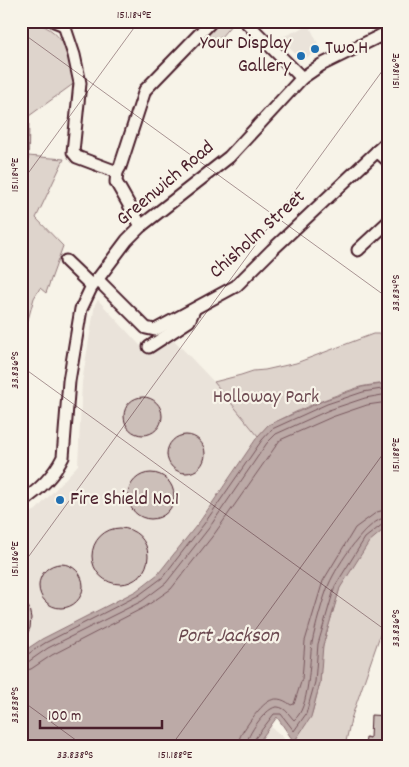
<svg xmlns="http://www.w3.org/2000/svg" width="409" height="767" viewBox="0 0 409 767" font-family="Dekko,sans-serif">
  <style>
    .built { fill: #eae3da }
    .green { fill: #ded4cc; stroke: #947a7c }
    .water { fill: #bcaaa7; stroke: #8e7275 }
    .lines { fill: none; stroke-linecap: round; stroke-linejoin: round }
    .shore { stroke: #78575d; stroke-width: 1 }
    .building { fill: #ccbfb9; stroke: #4a1f2b }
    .minor-casing { stroke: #4a1f2b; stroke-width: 15 }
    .minor { stroke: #f7f3e8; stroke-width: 11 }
    .ticks { fill: none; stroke: #4a1f2b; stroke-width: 1; stroke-opacity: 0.45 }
    .poi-dot { fill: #1f6fb2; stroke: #f7f3e8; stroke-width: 2 }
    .labels { text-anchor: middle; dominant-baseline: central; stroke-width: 4.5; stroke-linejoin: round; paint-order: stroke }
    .poi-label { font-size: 20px; fill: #4a1f2b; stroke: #f7f3e8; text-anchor: start }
    .street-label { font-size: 20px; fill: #4a1f2b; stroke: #f7f3e8 }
    .park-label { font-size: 20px; fill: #6f4c53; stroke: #f7f3e8 }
    .water-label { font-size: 21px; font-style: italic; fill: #6c4950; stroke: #f7f3e8 }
    .neatline { fill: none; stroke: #4a1f2b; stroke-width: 2 }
    .ticks-label { font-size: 12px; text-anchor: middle; fill: #4a1f2b }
  </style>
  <rect width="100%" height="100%" fill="#f7f3e8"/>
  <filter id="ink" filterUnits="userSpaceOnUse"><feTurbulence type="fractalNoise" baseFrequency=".02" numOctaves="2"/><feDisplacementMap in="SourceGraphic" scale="10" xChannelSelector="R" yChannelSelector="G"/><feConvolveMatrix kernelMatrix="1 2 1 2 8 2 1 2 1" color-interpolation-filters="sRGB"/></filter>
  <g filter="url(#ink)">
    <!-- built -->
    <g class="built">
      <polygon points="309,25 321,50 301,60 280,38"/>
      <polygon points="98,300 148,354 174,340 214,382 258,436 166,568 126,598 21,657 21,517 36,510 78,465 82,382 95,304"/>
      <polygon points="269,725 283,737 286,743 289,740 294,744 301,742 313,746 260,746 254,741"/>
    </g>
    <!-- green -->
    <g class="green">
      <path d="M21,21C60,22 70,51 76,82L29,116L21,81Z"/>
      <polygon points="223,21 232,21 232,24 215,44 205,34"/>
      <polygon points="28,156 64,159 36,218 63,246 46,293 40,288 34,298 21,345 21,219 28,186"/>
      <path d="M373,334H388V383C379,384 369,385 360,387C335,395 275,417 258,436L214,382L241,375L253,371L265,370L296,363Z"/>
      <polygon points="388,524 388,612 351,719 345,746 299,746 294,742 312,713 320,683 321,652 349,556"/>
    </g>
    <!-- water -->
    <g class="water">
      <polygon points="21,81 29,116 28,186 21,219"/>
      <polygon points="388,383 388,526 369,542 340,588 323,645 320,683 311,717 294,742 277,717 256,746 21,746 21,653 42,639 136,591 158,574 200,521 258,436 268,425 325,400 362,387"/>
    </g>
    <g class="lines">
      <!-- shore -->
      <g class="shore">
        <polyline points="21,106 24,117 23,186 21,195"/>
        <polyline points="21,657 25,656 45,643 139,595 162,578 204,524 262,440 272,429 327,404 363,392 388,388"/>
        <polyline points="21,663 28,662 48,648 142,601 166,583 209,528 267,443 276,434 329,410 365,398 388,394"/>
        <polyline points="21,671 31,669 52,655 145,607 171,589 215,533 280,440 332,417 367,405 388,402"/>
        <path d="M238,746C238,736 245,729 250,721C262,706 272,690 291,705L294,704L302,679L305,641L323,581L355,528L377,512L388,509"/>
        <path d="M246,746C246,736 267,705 278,707C286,708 289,715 294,720C310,708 309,662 312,643C315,628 323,598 329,584C337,566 367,518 388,517"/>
        <polyline points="252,746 253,741 274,714 281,714 294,731 306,714 315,682 318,644 335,586 365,538 383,524 388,523"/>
      </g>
    </g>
    <!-- building -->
    <g class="building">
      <circle cx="143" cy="416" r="19"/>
      <circle cx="186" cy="454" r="19"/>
      <circle cx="151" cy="496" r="23"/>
      <circle cx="120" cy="556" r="28"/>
      <circle cx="61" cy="586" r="22"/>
      <polygon points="21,597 29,608 31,618 30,628 21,646"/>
      <polygon points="371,715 388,716 388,746 365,746 366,737 370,738"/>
    </g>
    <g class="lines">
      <defs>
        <g id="minor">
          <polyline points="54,21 64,25 74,55 80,83 73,152 77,157 117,172 116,182 141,226"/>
          <polyline points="245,21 302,78"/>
          <polyline points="377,151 388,161"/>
          <polyline points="117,172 120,167 145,90 212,21"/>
          <polyline points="358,250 388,222"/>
          <polyline points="66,261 92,286"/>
          <polyline points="97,279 146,328 155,330 236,286 272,250 388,141"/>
          <polyline points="149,347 189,321 194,310"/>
          <path d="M21,502C38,491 54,475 63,457L69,381L81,309L91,288L127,240L141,226L229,157L302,78L321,65L388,32"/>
        </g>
      </defs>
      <!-- minor casing -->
      <use href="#minor" class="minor-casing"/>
      <!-- minor -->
      <use href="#minor" class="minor"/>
    </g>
  </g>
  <!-- ticks -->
  <path class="ticks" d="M21,32L388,298M21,183L139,21M21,366L388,632M21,567L388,63M21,700L84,746M171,746L388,447"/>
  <!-- markers -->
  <g class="poi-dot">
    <circle cx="315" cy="49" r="5"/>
    <circle cx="301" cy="56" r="5"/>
    <circle cx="60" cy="500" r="5"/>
  </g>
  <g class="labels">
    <!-- poi labels -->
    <g class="poi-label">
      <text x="291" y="44" text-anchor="end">Your Display<tspan x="291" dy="23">Gallery</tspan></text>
      <text x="325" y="49">Two.H</text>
      <text x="70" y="500">Fire Shield No.1</text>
    </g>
    <!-- street labels -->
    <g class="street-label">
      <text transform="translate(166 184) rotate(-40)">Greenwich Road</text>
      <text transform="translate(258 235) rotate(-42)">Chisholm Street</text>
    </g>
    <!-- park labels -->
    <g class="park-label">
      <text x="266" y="398">Holloway Park</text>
    </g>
    <!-- water labels -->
    <g class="water-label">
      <text x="228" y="637">Port Jackson</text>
    </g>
  </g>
  <!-- margin -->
  <rect width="409" height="767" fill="none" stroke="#f7f3e8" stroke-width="55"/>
  <!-- scale -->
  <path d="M40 720v8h122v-8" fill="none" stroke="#4a1f2b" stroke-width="2.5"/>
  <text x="48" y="720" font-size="15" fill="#4a1f2b" stroke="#f7f3e8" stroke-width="4" paint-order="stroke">100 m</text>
  <rect x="28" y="28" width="354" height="712" class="neatline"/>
  <g class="ticks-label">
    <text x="134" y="18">151.184°E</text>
    <text transform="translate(395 71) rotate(-90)" y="4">151.186°E</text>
    <text transform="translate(14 175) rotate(-90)" y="4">151.184°E</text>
    <text transform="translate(395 293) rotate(-90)" y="4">33.834°S</text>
    <text transform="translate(14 370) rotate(-90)" y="4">33.836°S</text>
    <text transform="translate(395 455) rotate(-90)" y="4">151.188°E</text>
    <text transform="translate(14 559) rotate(-90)" y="4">151.186°E</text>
    <text transform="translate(395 628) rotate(-90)" y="4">33.836°S</text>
    <text transform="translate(14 705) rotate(-90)" y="4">33.838°S</text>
    <text x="75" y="758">33.838°S</text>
    <text x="175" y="758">151.188°E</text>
  </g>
</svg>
